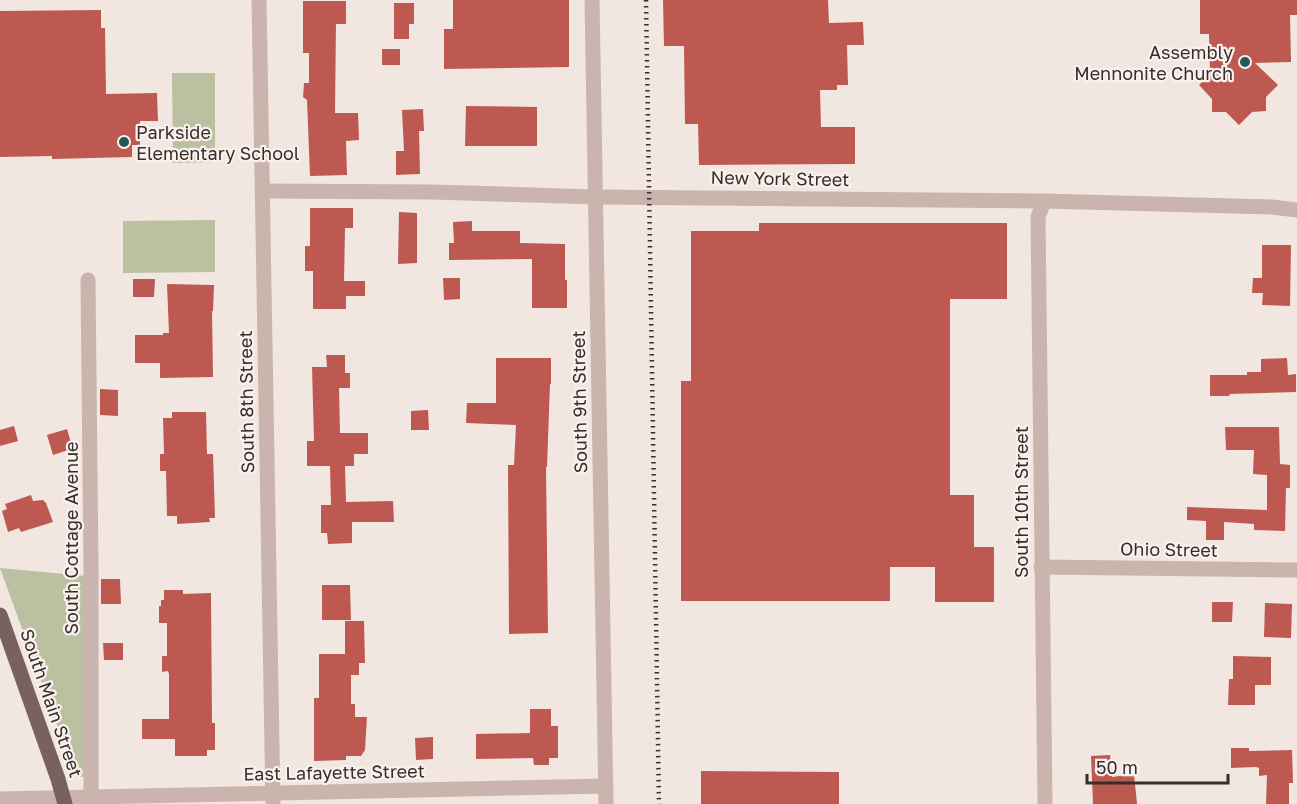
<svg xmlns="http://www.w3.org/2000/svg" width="1297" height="804" viewBox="0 0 1297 804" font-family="'Golos Text',sans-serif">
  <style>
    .green { fill: #bbc0a1 }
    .building { fill: #be5952 }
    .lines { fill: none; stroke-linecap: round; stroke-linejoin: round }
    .street { stroke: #c9b5ad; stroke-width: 15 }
    .primary { stroke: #79625d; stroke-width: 15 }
    .rail { stroke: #382d2b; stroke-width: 4.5; stroke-dasharray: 1.5 4.5; stroke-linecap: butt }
    .poi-dot { fill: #235751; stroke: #f9f1ed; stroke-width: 2 }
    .labels { text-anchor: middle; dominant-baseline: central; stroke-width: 4.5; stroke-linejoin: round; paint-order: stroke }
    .poi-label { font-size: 18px; fill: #382d2b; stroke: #f9f1ed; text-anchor: end }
    .street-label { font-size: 18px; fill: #382d2b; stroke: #f9f1ed }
  </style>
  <rect width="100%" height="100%" fill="#f2e6e0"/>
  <!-- green -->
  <g class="green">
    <polygon points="172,73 215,73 215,162 173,163"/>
    <polygon points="215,220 215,272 123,273 123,221"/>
    <polygon points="0,568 86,576 85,777 76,777"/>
  </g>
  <!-- building -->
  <g class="building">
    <polygon points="453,0 569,0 569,67 444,69 444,29 453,29"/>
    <polygon points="663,0 828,0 829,23 863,22 864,45 847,45 848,85 837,85 837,90 820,90 821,127 855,127 855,164 699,165 698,124 685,124 684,46 664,46"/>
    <polygon points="1200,0 1297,0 1297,15 1290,15 1291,62 1255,63 1278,85 1266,97 1266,111 1252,112 1239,125 1226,112 1212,112 1212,99 1199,85 1210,74 1209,34 1200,34"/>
    <polygon points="303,1 346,1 346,24 336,24 335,113 358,113 359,140 346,141 347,175 310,176 307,100 303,97 304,83 309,83 309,53 303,53"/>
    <polygon points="394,3 414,3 414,24 409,24 409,39 394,39"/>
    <polygon points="101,10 101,28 105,28 106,94 157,93 158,121 140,121 140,145 132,145 132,157 52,159 52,156 0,157 0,11"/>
    <rect x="382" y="49" width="18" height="16"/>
    <polygon points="466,106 537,107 537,146 465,146"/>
    <polygon points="423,109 424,131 419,131 420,174 396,175 396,151 404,151 402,110"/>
    <polygon points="310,208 353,208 353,228 345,228 344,281 365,281 365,296 346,296 346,309 313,309 313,271 305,271 305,246 310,246"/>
    <polygon points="399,212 417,213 417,263 398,264"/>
    <polygon points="472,221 472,231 520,231 520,243 565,244 565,280 567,280 567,308 532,308 532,259 449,260 449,243 454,243 453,222"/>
    <polygon points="759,223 1007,223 1007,299 950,299 950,495 974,495 974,547 994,547 994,602 935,602 935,567 890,567 890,601 681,601 681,381 691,381 691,231 759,231"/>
    <polygon points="1262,245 1291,245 1290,306 1262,305 1263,293 1252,293 1253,278 1262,278"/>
    <polygon points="443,278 460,278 460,299 444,300"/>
    <polygon points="133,279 155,279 154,297 133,297"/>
    <polygon points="167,284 214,285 213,311 212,311 213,377 160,378 160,363 135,363 135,335 163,335 163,333 169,333"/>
    <polygon points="326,355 345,355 345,373 350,373 350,388 339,388 340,433 368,433 368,454 354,454 354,466 345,466 346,502 393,501 394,522 352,522 352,543 328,544 327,533 321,533 321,505 331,505 330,466 307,466 307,441 314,441 312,367 327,367"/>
    <polygon points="496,358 551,358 551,384 550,384 547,467 546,467 548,633 509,634 508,465 514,465 516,425 466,423 467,403 496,403"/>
    <polygon points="1287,358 1288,375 1296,374 1296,392 1230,394 1229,396 1210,396 1210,375 1247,375 1247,372 1261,372 1261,359"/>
    <polygon points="100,389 118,390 118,416 100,415"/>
    <polygon points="428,410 429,430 411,430 411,411"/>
    <polygon points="172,412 206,412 207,454 213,454 215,518 209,518 210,522 177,524 177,516 167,516 166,471 160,471 160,454 164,454 163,418 172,418"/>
    <polygon points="14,426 18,441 0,446 0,430"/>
    <polygon points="1225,427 1279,427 1280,464 1290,465 1290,488 1286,488 1285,531 1254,530 1254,524 1224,522 1224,540 1206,540 1206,521 1187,520 1187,507 1267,510 1267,475 1253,474 1254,450 1226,450"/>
    <polygon points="67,429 71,443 71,449 53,455 47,435"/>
    <polygon points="31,495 33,501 43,500 46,503 53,522 21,532 19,528 8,532 2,511 7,509 5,504"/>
    <polygon points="101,579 120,579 121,604 101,604"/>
    <polygon points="322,585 350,585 351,620 322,620"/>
    <polygon points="164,590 183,590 183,594 211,593 212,723 215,723 215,750 207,750 207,756 175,756 175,739 142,739 142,719 169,719 169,674 168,671 162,672 162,656 167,656 167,623 159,623 159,606 161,606 161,600 164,600"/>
    <polygon points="1212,602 1233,602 1232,622 1212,622"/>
    <polygon points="1265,603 1292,604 1291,638 1264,637"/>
    <polygon points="345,621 364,621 365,663 359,663 359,675 351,675 351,704 355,704 355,717 367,717 365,750 361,756 346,756 346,760 314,761 314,698 319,698 319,654 345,654"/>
    <polygon points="103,643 123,643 123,660 104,660"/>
    <polygon points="1233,656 1271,657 1271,685 1255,685 1255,705 1228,705 1229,679 1233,679"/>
    <polygon points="530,709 551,709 551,726 558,726 558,758 549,758 549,765 534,765 533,758 476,759 476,734 530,733"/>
    <polygon points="433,737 433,759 416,760 415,738"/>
    <polygon points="1231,748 1249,748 1249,751 1292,750 1293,783 1289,783 1289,804 1266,804 1267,775 1259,776 1259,768 1256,767 1231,768"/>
    <polygon points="1110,755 1112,777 1134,774 1137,804 1093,804 1091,756"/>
    <polygon points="701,771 839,772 839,804 701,804"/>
  </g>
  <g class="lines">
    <!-- street -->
    <g class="street">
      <polyline points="259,0 273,804"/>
      <polyline points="592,0 606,804"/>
      <polyline points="262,191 433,192 595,197 1044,201 1272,207 1297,210"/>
      <polyline points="1044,201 1038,217 1045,804"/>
      <polyline points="88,280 91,569 91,797"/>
      <polyline points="1041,567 1297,570"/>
      <polyline points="0,799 606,786"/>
    </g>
    <!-- primary -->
    <polyline class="primary" points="0,615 58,779 65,804"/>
    <!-- rail -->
    <polyline class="rail" points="646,0 659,804"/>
  </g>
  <!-- markers -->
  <g class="poi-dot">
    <circle cx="1245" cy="62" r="6"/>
    <circle cx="124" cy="142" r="6"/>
  </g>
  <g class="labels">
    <!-- poi labels -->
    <g class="poi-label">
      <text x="1233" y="52">Assembly<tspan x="1233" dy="21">Mennonite Church</tspan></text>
      <text x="136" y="132" text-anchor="start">Parkside<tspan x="136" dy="21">Elementary School</tspan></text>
    </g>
    <!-- street labels -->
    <g class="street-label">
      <text transform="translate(780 178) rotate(1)">New York Street</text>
      <text transform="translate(246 402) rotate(-91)">South 8th Street</text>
      <text transform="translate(579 402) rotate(-91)">South 9th Street</text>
      <text transform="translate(1021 502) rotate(-90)">South 10th Street</text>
      <text transform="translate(71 538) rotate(-90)">South Cottage Avenue</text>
      <text transform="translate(1169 549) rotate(1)">Ohio Street</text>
      <text transform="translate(52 703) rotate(71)">South Main Street</text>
      <text transform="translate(334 772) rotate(-1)">East Lafayette Street</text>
    </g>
  </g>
  <!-- scale -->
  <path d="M1087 774v9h141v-9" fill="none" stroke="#382d2b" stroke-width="3"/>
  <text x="1096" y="774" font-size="18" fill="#382d2b" stroke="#f9f1ed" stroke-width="4.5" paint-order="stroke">50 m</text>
</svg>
